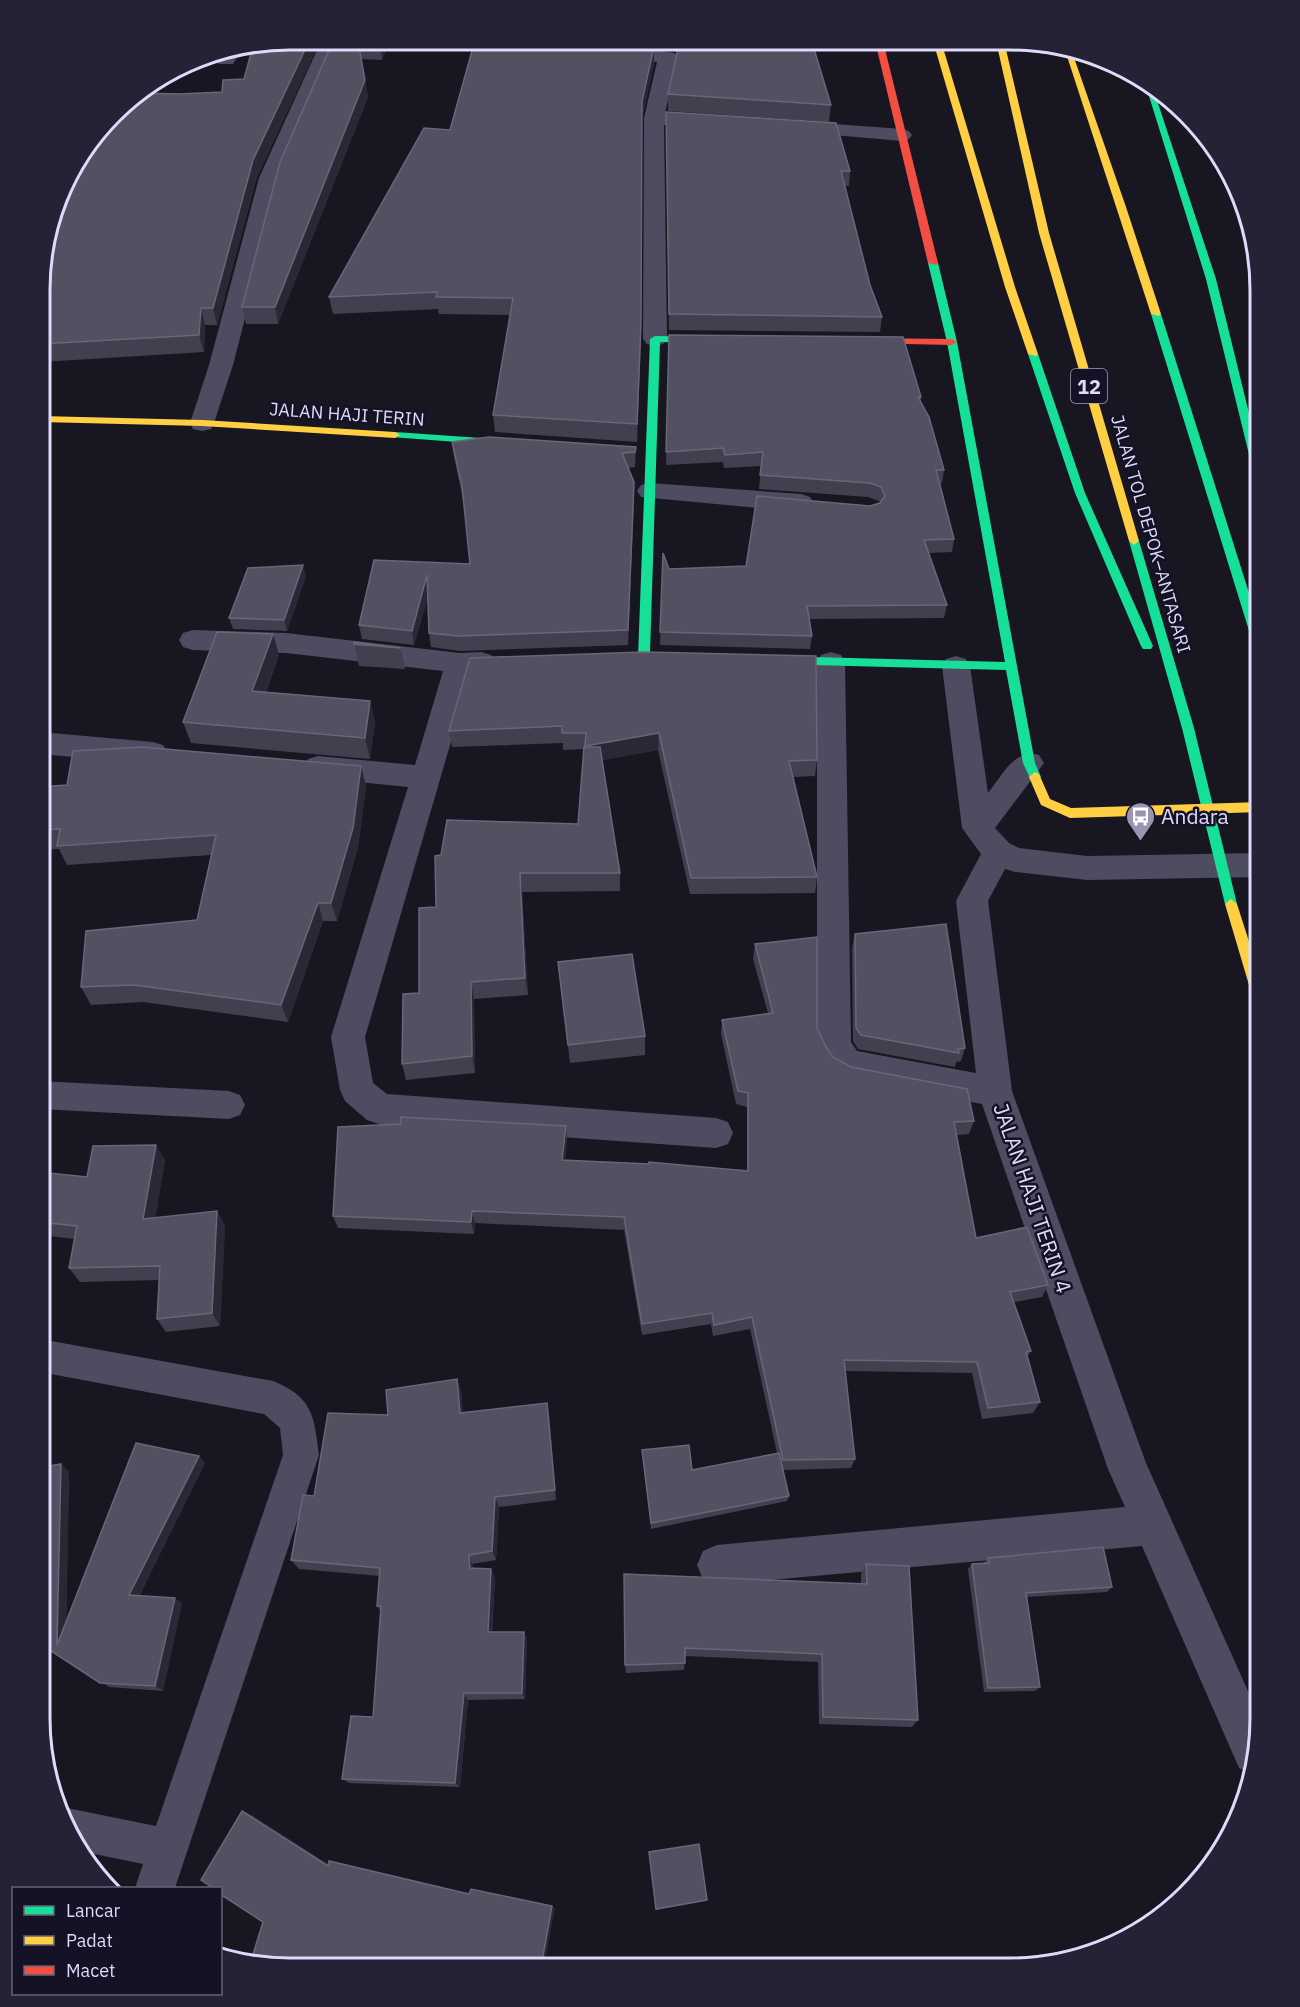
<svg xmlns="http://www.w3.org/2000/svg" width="1300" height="2007" viewBox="0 0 1300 2007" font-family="'IBM Plex Sans',sans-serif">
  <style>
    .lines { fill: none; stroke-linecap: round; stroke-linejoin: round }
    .lane { fill: #4d4c60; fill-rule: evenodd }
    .street { fill: #4d4c60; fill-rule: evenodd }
    .fast { fill: #16e098; fill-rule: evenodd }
    .slow { fill: #ffcf43; fill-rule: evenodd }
    .jam { fill: #f24e42; fill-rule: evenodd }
    .wall { fill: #42404f }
    .shaded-wall { fill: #2a2835 }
    .building { fill: #525061; stroke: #68667a; stroke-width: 1.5 }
    .labels { text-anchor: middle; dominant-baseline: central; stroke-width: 5; stroke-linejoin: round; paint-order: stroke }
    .far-street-label { font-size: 18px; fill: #dddafb; stroke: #151225 }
    .shield { fill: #151225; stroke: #a19ebb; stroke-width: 1.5 }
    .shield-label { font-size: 20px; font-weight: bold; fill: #dddafb }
    .poi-label { font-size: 21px; fill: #dddafb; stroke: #151225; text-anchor: start }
    .street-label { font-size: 21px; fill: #dddafb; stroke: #151225 }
    .rim { fill: none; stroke: #dddafb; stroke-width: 3 }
  </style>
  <rect width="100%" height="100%" fill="#181621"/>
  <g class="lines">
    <!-- lane -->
    <g class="lane">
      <polygon points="40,1081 229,1091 240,1095 245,1105 240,1115 229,1119 40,1109"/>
      <path d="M40,1339L273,1381C313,1397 314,1416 319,1455L175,1888H135L143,1864L80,1851L58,1811L67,1808L156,1826L283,1455L280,1428L264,1414L40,1372Z"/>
    </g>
    <!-- street -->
    <g class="street">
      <polygon points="322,39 342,39 281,178 233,365 214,423 211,429 202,431 193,429 190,423 209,365 259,178"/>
      <polygon points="610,44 675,53 678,57 665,113 717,118 720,122 717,126 710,128 664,125 667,339 663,344 655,346 647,344 643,339 644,118 657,62 603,54 600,50 603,46"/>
      <polygon points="242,49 233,64 219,64 216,60 221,53"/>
      <polygon points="794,121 902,129 909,131 912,135 909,139 902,141 787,131 784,127 787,123"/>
      <polygon points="650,483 801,494 810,497 814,503 810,509 801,512 641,497 637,491 641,485"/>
      <polygon points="193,630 286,633 460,653 481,652 491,655 495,662 491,669 471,673 365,1037 373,1083 387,1094 716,1118 728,1122 733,1133 728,1144 716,1148 379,1124 367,1120 345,1101 340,1090 331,1037 408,787 318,778 308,775 303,767 308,759 318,756 415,765 443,671 286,653 193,650 183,647 179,640 183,633"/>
      <path d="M831,652L841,655L845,662L851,1042L857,1051L976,1073L956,901L981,854L962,828L942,666L946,659L956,656L966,659L970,666L988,793C1002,776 1015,747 1039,755L1044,763L995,828L1009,843L1019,848L1087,856L1261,853V877L1087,880L1015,872L1005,869L988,901L1012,1091L1146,1463L1260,1718V1734L1251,1774L1239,1768L1142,1546L717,1585L703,1579L697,1565L703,1551L717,1545L1125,1507L1108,1469L982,1104L848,1079C829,1072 824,1061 817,1042V662L821,655Z"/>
      <polygon points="40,732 153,742 163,745 168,753 163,761 153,764 40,754"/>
    </g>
    <!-- fast -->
    <g class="fast">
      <polygon points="1144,80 1152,85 1216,279 1261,462 1261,486 1256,483 1206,279"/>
      <polygon points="933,260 938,263 957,342 1035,763 1041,777 1035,782 1031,780 1023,763 1006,670 772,664 766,660 772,656 1005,662 947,342 928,263"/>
      <polygon points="1153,312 1161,314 1261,631 1261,654 1255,650 1151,314"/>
      <polygon points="655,336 713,337 718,340 713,343 660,342 650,653 688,655 688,661 684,662 644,661 638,657 650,339"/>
      <polygon points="1033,351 1038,354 1085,493 1153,646 1151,649 1143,649 1141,646 1075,493 1028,354"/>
      <polygon points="395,432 511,440 516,443 511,446 391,437 391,433"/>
      <polygon points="1134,537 1139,541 1194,728 1237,904 1231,909 1225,904 1182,728 1129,541"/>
    </g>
    <!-- slow -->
    <g class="slow">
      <polygon points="933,41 941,41 1015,287 1038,354 1036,356 1028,354 1005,287"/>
      <polygon points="996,41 1004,41 1049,233 1139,541 1134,545 1129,541 1039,233"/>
      <polygon points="1064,47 1071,49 1126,207 1161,314 1159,316 1151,314"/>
      <polygon points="1237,185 1242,193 1245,211 1241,208 1234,187"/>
      <polygon points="41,416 202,420 395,432 400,435 395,438 202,426 41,422"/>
      <polygon points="1035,772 1039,774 1050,799 1071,808 1261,802 1261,812 1070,818 1041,805 1029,777"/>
      <polygon points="1231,899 1237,904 1261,979 1261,1008 1256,1006 1254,1002 1225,904"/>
    </g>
    <!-- jam -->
    <g class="jam">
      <polygon points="875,41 883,41 938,263 936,265 928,263"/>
      <polygon points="861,338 952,339 957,342 952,345 858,343 856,341"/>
    </g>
  </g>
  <!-- wall -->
  <g class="wall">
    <polygon points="290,39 321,39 257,177 217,325 205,325 204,352 41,362 41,257 179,94 222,92 244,79"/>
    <polygon points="334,39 391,39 382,60 361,59 368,97 278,324 246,324 242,307"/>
    <polygon points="475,40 818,41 815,53 831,105 829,122 668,111 668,94 677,54 675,51 654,48 654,64 642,118 641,339 637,442 495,432 493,415 510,315 439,314 438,309 333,314 329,297 450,130"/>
    <polygon points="666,127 850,171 849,186 845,186 870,285 882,317 880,332 669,330"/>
    <polygon points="669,335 921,397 921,401 944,470 942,483 940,483 954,539 952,552 928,553 947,605 944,618 809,619 812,636 810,649 660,645 663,553 669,569 746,566 870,506 880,503 879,501 868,497 759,489 761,466 724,468 723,462 666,465"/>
    <polygon points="452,442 636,447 635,467 628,468 634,482 634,497 628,645 460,651 431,647 429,633 428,597 414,645 362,639 359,625 470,564 463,499 454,457"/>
    <polygon points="306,576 287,631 233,629 229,618"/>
    <polygon points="354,644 401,648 405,669 359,666"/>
    <polygon points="279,655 266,692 370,701 375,722 370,759 191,743 183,722"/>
    <polygon points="470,658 817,760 815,776 793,777 817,877 815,893 690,894 658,750 602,760 620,873 620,891 522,892 528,995 474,999 475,1073 406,1080 402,1064 419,993 436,907 441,855 578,824 584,749 563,750 563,743 452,747 449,731"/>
    <polygon points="366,786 358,847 337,921 323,921 288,1022 143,1002 91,1005 81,987 197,920 211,855 67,865 59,849 40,850 40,787"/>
    <polygon points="855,934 965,1048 961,1061 956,1062 955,1067 858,1049 853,1041 852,948"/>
    <polygon points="755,944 817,1028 826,1047 833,1057 851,1067 974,1121 969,1134 957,1135 976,1238 1048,1285 1042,1297 1014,1302 1031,1351 1027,1357 1040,1402 1033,1413 982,1419 972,1373 845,1371 855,1459 851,1468 783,1470 789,1496 787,1501 651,1529 642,1450 692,1470 777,1453 750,1329 713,1336 711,1324 642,1335 624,1230 475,1223 474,1234 338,1228 333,1216 566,1126 567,1140 565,1161 747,1170 747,1107 736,1104 721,1034 722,1020 768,1013 753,959"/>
    <polygon points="558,962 645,1036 645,1055 570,1063"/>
    <polygon points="165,1160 155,1218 217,1211 225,1226 220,1326 166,1332 157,1319 159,1280 80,1282 69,1268 75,1239 40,1235 40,1172 87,1177"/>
    <polygon points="457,1379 461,1391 463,1413 549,1414 556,1500 499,1507 496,1560 472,1564 473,1568 491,1569 495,1578 492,1632 524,1632 527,1639 525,1699 468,1700 460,1787 349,1783 342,1779 373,1717 381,1611 377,1606 380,1576 299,1569 291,1560 314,1496 388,1415"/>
    <polygon points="199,1456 205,1463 139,1596 182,1603 163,1691 109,1687 39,1643 69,1471 66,1622"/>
    <polygon points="988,1558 1112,1587 1107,1592 1027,1597 1040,1687 1035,1691 984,1692 968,1569 972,1564 984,1563"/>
    <polygon points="866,1564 918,1720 912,1727 819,1724 818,1662 685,1656 684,1670 626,1673 625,1665 861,1584 861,1574"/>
    <polygon points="649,1852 707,1900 706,1901 656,1910"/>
  </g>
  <!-- shaded-wall -->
  <g class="shaded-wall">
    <polygon points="310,39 321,39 257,177 217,325 213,308 253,160"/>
    <polygon points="382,39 391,39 382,60 380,43"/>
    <polygon points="816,41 818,41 812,66 814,49"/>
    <polygon points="654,47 654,64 642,118 641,339 637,442 642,101"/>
    <polygon points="365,80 368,97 278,324 275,307"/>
    <polygon points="201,308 205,325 204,352 199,335"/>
    <polygon points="634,482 634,497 628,645 628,630"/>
    <polygon points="303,565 306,576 287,631 284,620"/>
    <polygon points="427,575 430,590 414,645 412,631"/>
    <polygon points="41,624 46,637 41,655"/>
    <polygon points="273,634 279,655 258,712 252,691"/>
    <polygon points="370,701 375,722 370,759 365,738"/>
    <polygon points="659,733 658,750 586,763 585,746"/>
    <polygon points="361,766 366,786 358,847 337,921 331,903"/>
    <polygon points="520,873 522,892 528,995 525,978"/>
    <polygon points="318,903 323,921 288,1022 281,1005"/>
    <polygon points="471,982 474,999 475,1073 472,1056"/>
    <polygon points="566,1126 567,1140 564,1173 562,1160"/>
    <polygon points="156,1145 165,1160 153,1234 143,1219"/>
    <polygon points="217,1211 225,1226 220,1326 212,1313"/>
    <polygon points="472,1211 475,1223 474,1234 471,1222"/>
    <polygon points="457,1379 461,1391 464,1424 460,1413"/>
    <polygon points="547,1403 549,1414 556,1500 555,1490"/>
    <polygon points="199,1456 205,1463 136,1601 129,1595"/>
    <polygon points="61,1464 69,1471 66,1650 57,1645"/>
    <polygon points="495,1497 499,1507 496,1560 492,1551"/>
    <polygon points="469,1555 472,1564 473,1577 470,1568"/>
    <polygon points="491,1569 495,1578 491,1640 488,1632"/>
    <polygon points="175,1598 182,1603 163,1691 155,1686"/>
    <polygon points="524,1632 527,1639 525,1699 522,1693"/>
    <polygon points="464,1693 468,1700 460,1787 455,1783"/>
    <polygon points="242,1811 252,1815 336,1869 328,1866"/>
    <polygon points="552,1906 555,1908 544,1967 541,1967"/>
  </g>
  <!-- building -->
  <g class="building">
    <polygon points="290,39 310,39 253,160 213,308 201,308 199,335 41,344 41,257 65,179 124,101 138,93 179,94 222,92 223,80 244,79 253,46"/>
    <polygon points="334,39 382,39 380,43 358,42 365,80 275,307 242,307 280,162"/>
    <polygon points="475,40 581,40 654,47 642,101 641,322 637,424 493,415 513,298 436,297 437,292 329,297 424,128 450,130"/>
    <polygon points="680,40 816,41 814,49 831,105 668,94"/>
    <polygon points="666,112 836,123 850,171 841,171 870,285 882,317 669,314"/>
    <polygon points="669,335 903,337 921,397 918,397 929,417 944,470 936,470 954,539 924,540 947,605 807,606 812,636 660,632 663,553 669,569 746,566 757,496 870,506 880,503 885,496 881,487 870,483 760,475 763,452 725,455 723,448 666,452"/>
    <polygon points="489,437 636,447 635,452 622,453 634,482 628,630 458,636 429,633 427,575 412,631 359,625 374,560 470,564 462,486 452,442"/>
    <polygon points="303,565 284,620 229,618 248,568"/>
    <polygon points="217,632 273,634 252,691 370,701 365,738 183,722"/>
    <polygon points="354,642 401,648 354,644"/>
    <polygon points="644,652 816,656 817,760 789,761 817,877 691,878 659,733 585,746 586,733 562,733 562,726 449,731 470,658"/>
    <polygon points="142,747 361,766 353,828 331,903 318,903 281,1005 134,985 81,987 86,931 197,920 216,835 57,846 60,829 40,830 40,787 67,785 73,751"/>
    <polygon points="584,747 600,747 620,873 520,873 525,978 471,982 472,1056 402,1064 403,994 419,993 419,908 436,907 435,856 441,855 447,820 578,824"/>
    <polygon points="946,924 965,1048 958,1049 959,1053 861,1035 856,1028 855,934"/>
    <polygon points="817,937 817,1028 826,1047 833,1057 851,1067 967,1089 974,1121 954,1122 976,1238 1027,1227 1048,1285 1010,1292 1031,1351 1026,1352 1040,1402 988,1408 977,1362 844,1360 855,1459 783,1460 752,1317 714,1325 712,1313 642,1324 624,1217 472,1211 471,1222 333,1216 338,1127 401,1124 401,1117 566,1126 562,1160 649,1164 649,1162 748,1171 748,1093 738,1091 722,1020 773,1013 755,944"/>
    <polygon points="632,954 645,1036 568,1045 558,962"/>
    <polygon points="156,1145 143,1219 217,1211 212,1313 157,1319 160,1266 69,1268 77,1226 40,1222 40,1172 87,1177 93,1146"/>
    <polygon points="457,1379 460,1413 547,1403 555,1490 495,1497 492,1551 469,1555 470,1568 491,1569 488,1632 524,1632 522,1693 464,1693 455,1783 342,1779 351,1716 373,1717 381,1606 377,1606 380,1568 291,1560 303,1495 314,1496 328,1413 388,1415 386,1390"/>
    <polygon points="136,1443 199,1456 129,1595 175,1598 155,1686 100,1683 39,1643 39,1468 61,1464 57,1645"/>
    <polygon points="689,1445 692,1470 779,1453 789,1496 651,1523 642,1450"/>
    <polygon points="1103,1547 1112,1587 1026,1593 1040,1687 988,1688 972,1564 989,1563 988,1558"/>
    <polygon points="866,1564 909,1566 918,1720 823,1717 822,1654 685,1648 685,1663 625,1665 624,1574 867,1584"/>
    <polygon points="242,1811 328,1866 329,1861 469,1894 471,1889 552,1906 541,1967 257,1966 250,1964 263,1922 220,1894 220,1888 213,1888 201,1880"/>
    <polygon points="699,1844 707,1900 656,1909 649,1852"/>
  </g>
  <!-- icons -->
  <defs>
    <symbol id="bus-pin" viewBox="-11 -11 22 30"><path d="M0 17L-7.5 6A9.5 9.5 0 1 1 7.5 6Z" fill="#9895af" stroke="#151225"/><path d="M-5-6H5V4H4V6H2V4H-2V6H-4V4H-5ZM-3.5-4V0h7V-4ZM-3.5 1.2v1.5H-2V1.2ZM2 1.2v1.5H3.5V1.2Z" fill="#fff"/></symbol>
  </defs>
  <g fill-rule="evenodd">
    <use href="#bus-pin" x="1124" y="800" width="33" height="45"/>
  </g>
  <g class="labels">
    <!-- far-street labels -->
    <g class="far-street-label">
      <text transform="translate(347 414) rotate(4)">JALAN HAJI TERIN</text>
      <text transform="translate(1151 534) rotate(74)">JALAN TOL DEPOK–ANTASARI</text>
    </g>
    <!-- shield labels -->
    <rect class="shield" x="1071" y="369" width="36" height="34" rx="4.5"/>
    <g class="shield-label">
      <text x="1089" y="386">12</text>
    </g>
    <!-- poi labels -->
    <g class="poi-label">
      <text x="1161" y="816">Andara</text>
    </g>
    <!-- street labels -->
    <g class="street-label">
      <text transform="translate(1033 1198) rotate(71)">JALAN HAJI TERIN 4</text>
    </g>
  </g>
  <!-- crop -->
  <path d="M0 0H1300V2007H0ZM290 50H1010A240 240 0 0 1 1250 290V1718A240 240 0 0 1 1010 1958H290A240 240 0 0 1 50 1718V290A240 240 0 0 1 290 50Z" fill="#252236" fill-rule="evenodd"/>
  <path class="rim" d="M290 50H1010A240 240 0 0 1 1250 290V1718A240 240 0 0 1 1010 1958H290A240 240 0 0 1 50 1718V290A240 240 0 0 1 290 50Z"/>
  <!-- legend -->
  <rect x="12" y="1887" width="210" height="108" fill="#151225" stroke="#65627b" stroke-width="1.5"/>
  <rect x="24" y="1906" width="30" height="9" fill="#16e098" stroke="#65627b" stroke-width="1.5"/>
  <text x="66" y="1917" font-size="18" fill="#dddafb">Lancar</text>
  <rect x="24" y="1936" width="30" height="9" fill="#ffcf43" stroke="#65627b" stroke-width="1.5"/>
  <text x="66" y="1947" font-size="18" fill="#dddafb">Padat</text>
  <rect x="24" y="1966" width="30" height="9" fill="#f24e42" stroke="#65627b" stroke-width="1.5"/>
  <text x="66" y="1977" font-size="18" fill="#dddafb">Macet</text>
</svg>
